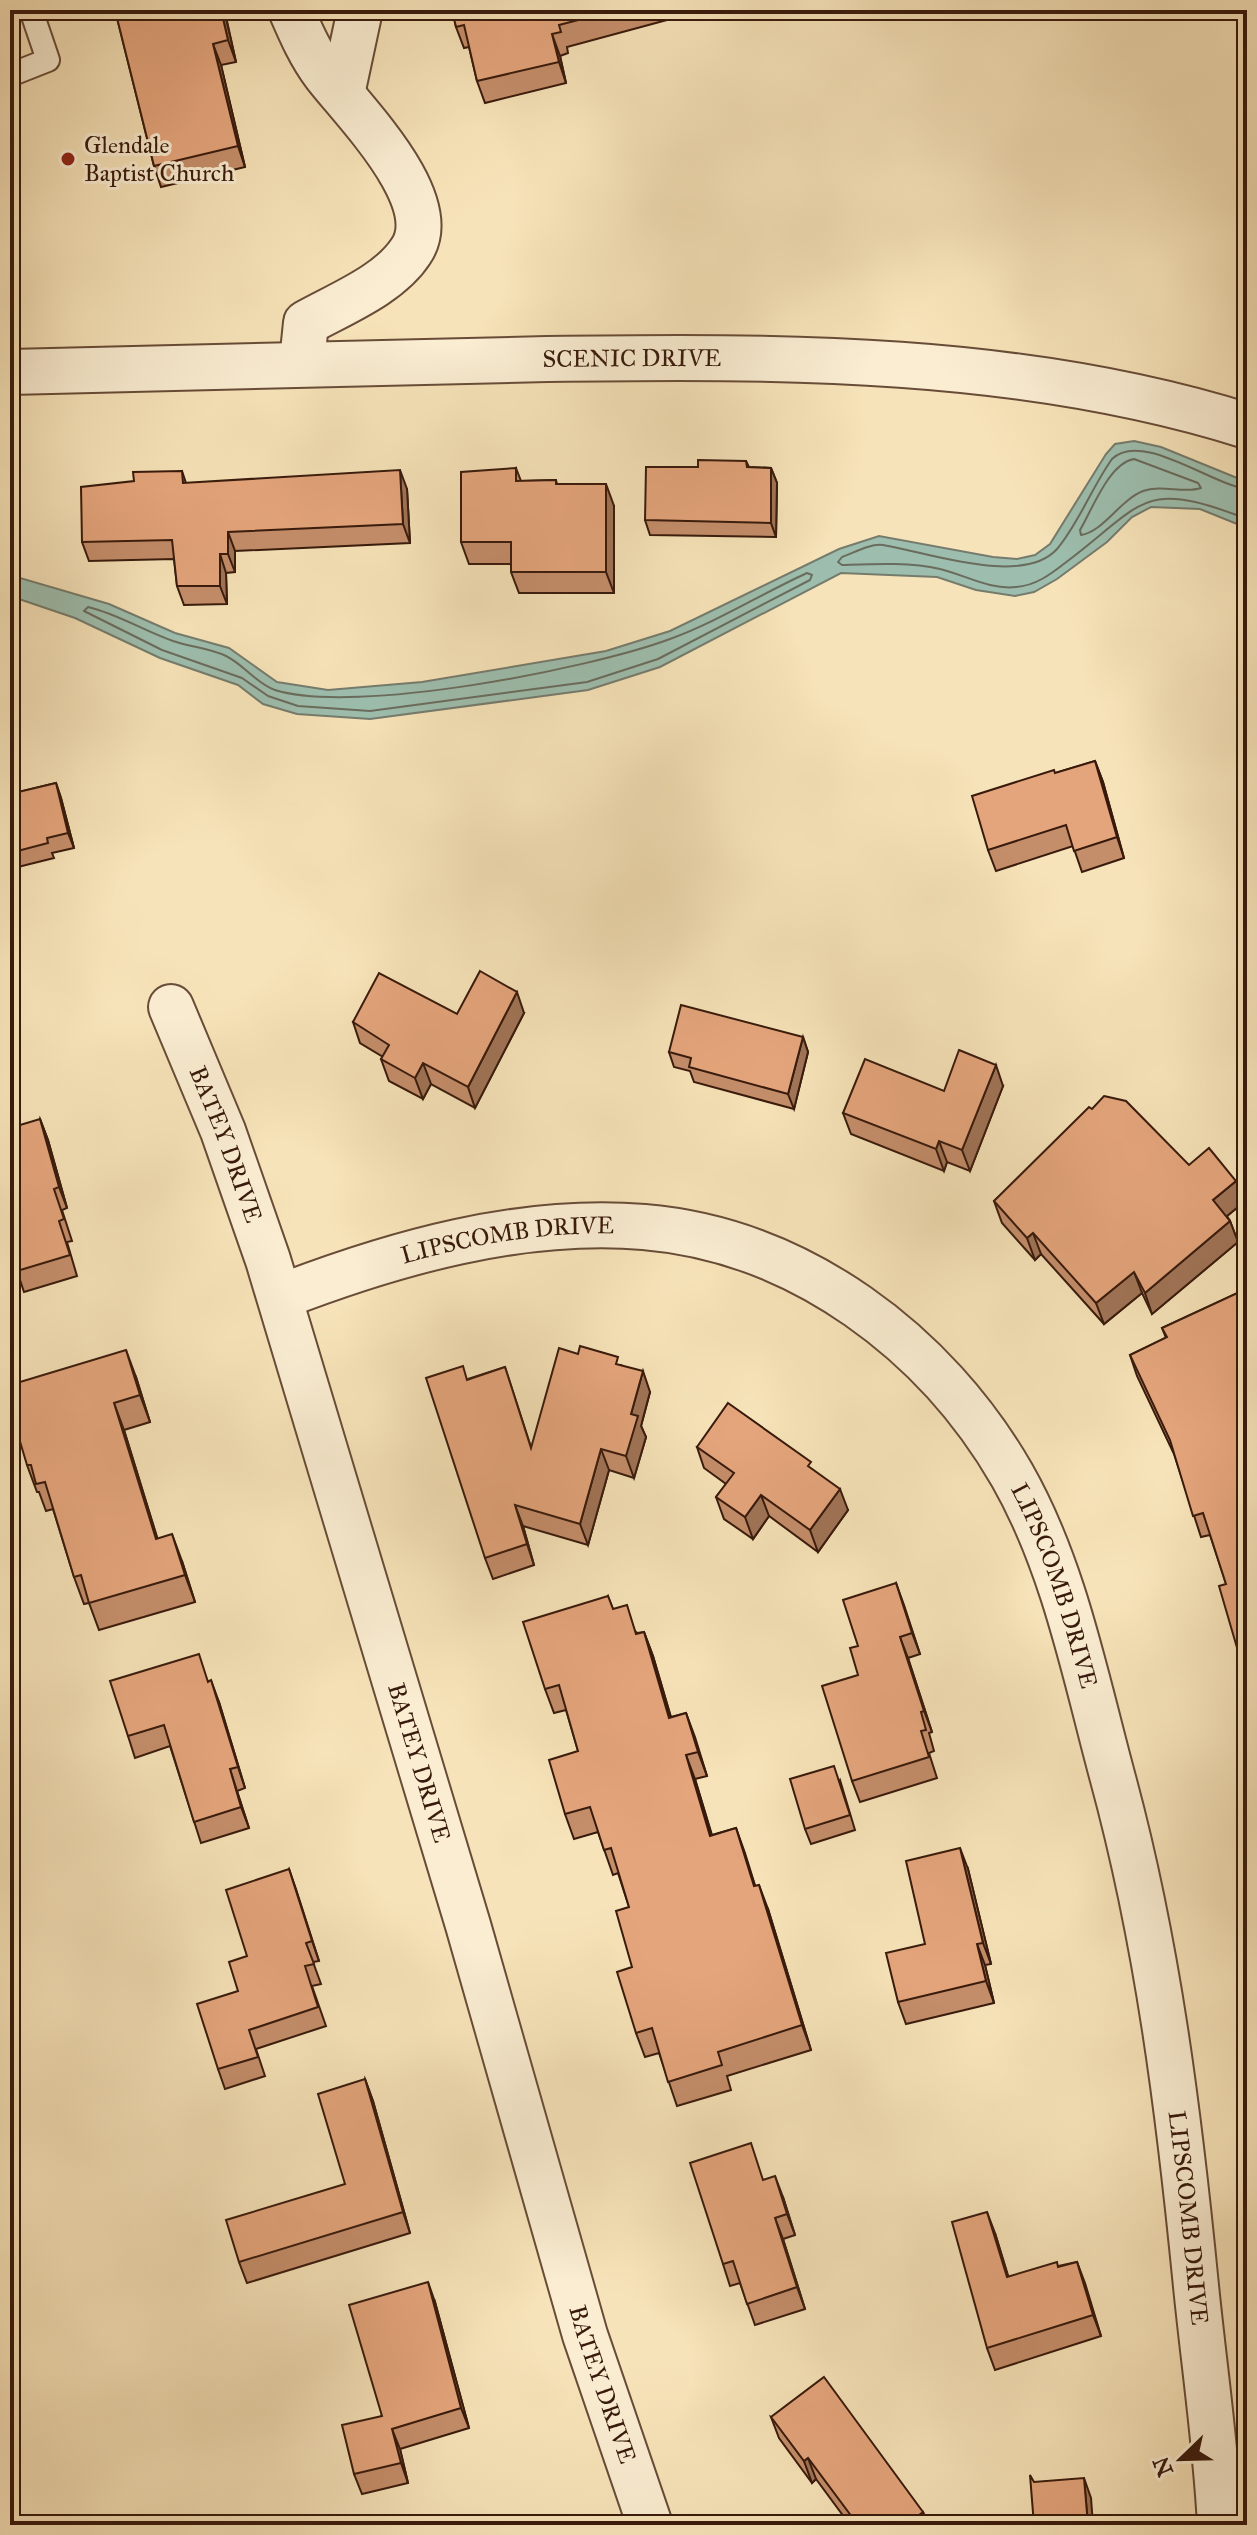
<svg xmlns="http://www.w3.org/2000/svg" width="1257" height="2535" viewBox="0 0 1257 2535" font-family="'IM FELL Great Primer',serif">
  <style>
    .water { fill: #9dbeae; stroke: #757c6d; stroke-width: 2 }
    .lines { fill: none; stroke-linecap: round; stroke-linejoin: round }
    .shore { stroke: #6a6c5d; stroke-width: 2 }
    .service-casing { stroke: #684c37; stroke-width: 26 }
    .minor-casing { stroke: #684c37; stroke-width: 48 }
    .service { stroke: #faedd2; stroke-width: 22 }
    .minor { stroke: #faedd2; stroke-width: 44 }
    .wall { fill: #c58e6b; stroke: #381a0c; stroke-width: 2 }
    .shaded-wall { fill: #a07457; stroke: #381a0c; stroke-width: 2 }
    .building { fill: #e5a57c; stroke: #381a0c; stroke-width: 2 }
    .poi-dot { fill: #8f2418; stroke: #faedd2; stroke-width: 3 }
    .labels { text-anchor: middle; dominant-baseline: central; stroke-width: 6; stroke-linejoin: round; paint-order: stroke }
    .poi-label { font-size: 24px; fill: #381a0c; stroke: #faedd2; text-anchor: start }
    .street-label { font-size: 24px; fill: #381a0c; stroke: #faedd2 }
  </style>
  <rect width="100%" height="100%" fill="#f7e3b9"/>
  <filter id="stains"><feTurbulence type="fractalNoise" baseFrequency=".0025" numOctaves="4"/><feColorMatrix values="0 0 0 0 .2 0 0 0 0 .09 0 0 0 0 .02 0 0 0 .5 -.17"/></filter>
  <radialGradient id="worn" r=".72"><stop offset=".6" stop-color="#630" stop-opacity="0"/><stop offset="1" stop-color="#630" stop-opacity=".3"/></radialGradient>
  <!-- water -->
  <polygon class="water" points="1134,441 1161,447 1247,482 1247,528 1200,509 1151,507 1132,517 1107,542 1057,579 1034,592 1015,596 976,590 937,577 841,573 660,667 588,690 370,719 297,714 263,704 238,685 160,658 75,618 10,596 10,575 109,604 175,633 229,648 277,682 328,690 422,682 606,651 670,631 839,549 879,536 993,557 1017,559 1035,555 1050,544 1106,454 1115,444"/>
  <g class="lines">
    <!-- shore -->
    <g class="shore">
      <path d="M1134,459L1198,483L1201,488C1184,494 1162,484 1143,491C1120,500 1103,532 1081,535L1080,530C1092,510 1109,463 1134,459Z"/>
      <path d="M1247,489C1212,485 1141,430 1112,459C1092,487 1079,523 1057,549C1023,587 926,552 883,545C871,543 853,553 842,557L838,562L842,565C873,564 909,562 940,569C965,575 990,590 1016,587C1035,586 1051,574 1065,563C1146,502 1141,478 1247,519"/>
      <path d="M807,573L812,575L810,580L658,659L587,682L370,711L298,706L268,696L242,678L162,650L84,611L88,607C118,614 144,631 173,641C190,647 209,648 226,656C243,664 257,684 275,690C355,715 589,669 670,639C717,622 761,594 807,573Z"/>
    </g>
    <defs>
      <polyline id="service" points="10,75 48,60 31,10"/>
      <g id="minor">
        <path d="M291,10C301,33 310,54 325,74C354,112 445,201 411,251C389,285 340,304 306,323L302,362"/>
        <polyline points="342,94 360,10"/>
        <path id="s1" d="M10,372C189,366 368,362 547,359C781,356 1022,355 1247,426"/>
        <path id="s2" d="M171,1007L223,1131L268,1260L468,1925L585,2335L650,2525"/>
        <path id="s3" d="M280,1297C394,1253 520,1217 644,1227C800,1240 936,1343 1012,1475C1064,1566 1085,1675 1112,1775C1158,1943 1179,2113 1196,2286C1204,2366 1216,2445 1220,2525"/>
      </g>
    </defs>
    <!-- service casing -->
    <use href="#service" class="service-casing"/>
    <!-- minor casing -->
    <use href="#minor" class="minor-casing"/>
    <!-- service -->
    <use href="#service" class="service"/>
    <!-- minor -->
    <use href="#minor" class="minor"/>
  </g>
  <!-- wall -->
  <g class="wall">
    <polygon points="115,10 235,10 225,12 236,62 221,65 245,167 161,187 154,166"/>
    <polygon points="452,10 704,10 567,47 568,53 560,56 566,83 485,103 477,81 469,47 464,48 456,27"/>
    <polygon points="746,461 749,467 771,468 777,483 776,537 650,535 645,520 698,467"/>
    <polygon points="516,468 521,481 556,480 557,484 614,506 614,593 519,593 511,572 511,564 469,564 461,542"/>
    <polygon points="182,471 186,483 407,489 410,543 235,551 235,572 226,573 227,604 184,605 177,586 174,559 89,561 82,542 134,481"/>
    <polygon points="1095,761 1103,782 1124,858 1082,872 1073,846 996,871 988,850 1055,773"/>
    <polygon points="56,783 61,798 74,848 52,853 54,858 10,869 10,794"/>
    <polygon points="524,1013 475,1108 431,1084 423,1099 389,1081 381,1059 383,1057 360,1043 353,1022 457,1014"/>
    <polygon points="803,1037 808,1052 794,1109 694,1082 690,1071 674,1067 669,1052"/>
    <polygon points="1003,1086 970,1171 947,1162 944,1171 851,1134 843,1113 944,1091"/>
    <polygon points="1092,1109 1189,1165 1244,1202 1227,1216 1230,1221 1238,1242 1152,1314 1142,1293 1104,1324 1041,1254 1035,1260 1002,1223 994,1201"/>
    <polygon points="40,1119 48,1140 67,1208 62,1210 72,1241 67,1242 77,1276 24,1292 10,1250"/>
    <polygon points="1246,1289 1226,1584 1210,1535 1201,1537 1174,1454 1137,1376 1130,1355 1166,1338 1162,1328"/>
    <polygon points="621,1365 650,1392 641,1426 646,1437 634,1478 609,1470 588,1545 523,1526 534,1565 493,1579 485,1558 468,1379 505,1367 531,1447"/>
    <polygon points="136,1377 150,1422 124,1430 157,1538 182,1561 195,1602 99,1630 89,1603 84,1604 74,1577 53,1509 46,1511 39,1492 37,1492 27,1465"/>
    <polygon points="697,1447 814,1471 848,1510 818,1552 769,1516 753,1539 724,1519 716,1497 726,1484 704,1468"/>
    <polygon points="896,1583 920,1654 908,1658 932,1732 929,1733 934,1751 929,1753 937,1778 860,1802 852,1781 858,1675 858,1646"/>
    <polygon points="608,1596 613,1609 637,1633 644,1632 653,1656 671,1717 686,1713 707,1776 695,1779 712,1835 736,1828 755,1886 768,1909 811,2050 727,2076 731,2090 677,2106 659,2053 645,2057 636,2033 629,1907 618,1873 613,1875 598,1832 574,1839 565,1814 578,1751 566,1710 554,1713 545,1689"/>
    <polygon points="209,1681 219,1702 245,1788 237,1791 249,1828 201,1843 170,1746 135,1758 128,1736"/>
    <polygon points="840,1780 855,1830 811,1844 805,1829"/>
    <polygon points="289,1869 319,1961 313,1962 321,1984 312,1986 326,2026 256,2049 265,2076 225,2089 218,2069 238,1991"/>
    <polygon points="968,1869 991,1964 985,1965 994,2003 906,2024 898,2002 925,1944"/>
    <polygon points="10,1877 19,1906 10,1908"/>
    <polygon points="365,2079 373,2101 410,2233 247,2283 239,2262 345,2184"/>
    <polygon points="764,2180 783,2197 795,2235 783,2239 805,2309 755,2325 740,2283 730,2286 723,2264"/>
    <polygon points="995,2233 1008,2277 1077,2262 1101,2336 995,2370 987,2348"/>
    <polygon points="435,2302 469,2428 400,2449 408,2483 362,2494 354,2474"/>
    <polygon points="771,2417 923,2512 928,2525 850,2525 816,2479 812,2483 779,2438"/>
  </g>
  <!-- shaded-wall -->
  <g class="shaded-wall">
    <polygon points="221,10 224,10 236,62 228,40"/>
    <polygon points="552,34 560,56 566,83 559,62"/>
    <polygon points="213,44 221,65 245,167 238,146"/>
    <polygon points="771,468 777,483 776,537 771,523"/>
    <polygon points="400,470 407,489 410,543 403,524"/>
    <polygon points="606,484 614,506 614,593 606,572"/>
    <polygon points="228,532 235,551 235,572 228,554"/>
    <polygon points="220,554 226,573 227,604 220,586"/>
    <polygon points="1095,761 1103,782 1124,858 1117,837"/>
    <polygon points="56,783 61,798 74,848 68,833"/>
    <polygon points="517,992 524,1013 475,1108 468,1087"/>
    <polygon points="803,1037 808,1052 794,1109 788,1094"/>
    <polygon points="423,1063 431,1084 423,1099 415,1078"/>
    <polygon points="996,1065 1003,1086 970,1171 962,1150"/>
    <polygon points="40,1119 48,1140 67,1208 59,1187"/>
    <polygon points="939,1141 947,1162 944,1171 936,1149"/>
    <polygon points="1236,1181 1244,1202 1221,1221 1213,1200"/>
    <polygon points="1230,1221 1238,1242 1152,1314 1145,1293"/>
    <polygon points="1033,1233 1041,1254 1035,1260 1027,1238"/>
    <polygon points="1134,1272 1142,1293 1104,1324 1096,1303"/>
    <polygon points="126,1350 136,1377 150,1422 140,1395"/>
    <polygon points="643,1371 650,1392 641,1426 646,1437 634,1478 626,1456 631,1414"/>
    <polygon points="114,1403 124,1430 166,1566 156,1539"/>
    <polygon points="601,1449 609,1470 588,1545 580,1524"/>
    <polygon points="840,1489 848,1510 818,1552 810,1530"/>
    <polygon points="761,1495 769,1516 753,1539 745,1517"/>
    <polygon points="515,1505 523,1526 534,1565 527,1544"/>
    <polygon points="172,1534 182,1561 195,1602 185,1575"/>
    <polygon points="896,1583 904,1605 920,1654 912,1633"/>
    <polygon points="644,1632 653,1656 678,1742 669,1718"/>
    <polygon points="900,1637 908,1658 932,1732 924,1711"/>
    <polygon points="211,1680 219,1702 245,1788 238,1767"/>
    <polygon points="686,1713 695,1737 707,1776 698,1752"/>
    <polygon points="686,1755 695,1779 719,1860 710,1836"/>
    <polygon points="230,1769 237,1791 249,1828 241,1807"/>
    <polygon points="736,1828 745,1853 763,1911 754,1886"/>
    <polygon points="960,1848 968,1869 991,1964 983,1943"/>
    <polygon points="289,1869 296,1889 319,1961 312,1941"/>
    <polygon points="759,1885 768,1909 811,2050 802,2025"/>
    <polygon points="977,1944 985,1965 994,2003 986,1981"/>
    <polygon points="365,2079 373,2101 410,2233 403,2212"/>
    <polygon points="775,2176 783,2197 795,2235 787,2214"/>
    <polygon points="987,2212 995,2233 1015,2298 1007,2277"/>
    <polygon points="775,2218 783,2239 805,2309 797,2287"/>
    <polygon points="1077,2262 1085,2283 1101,2336 1093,2315"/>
    <polygon points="428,2282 435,2302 469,2428 461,2408"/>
    <polygon points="392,2429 400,2449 408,2483 401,2463"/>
    <polygon points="808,2458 816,2479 812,2483 804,2461"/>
    <polygon points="1084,2478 1091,2498 1093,2525 1088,2525"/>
    <polygon points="923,2512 928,2525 906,2525"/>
  </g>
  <!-- building -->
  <g class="building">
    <polygon points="115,10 221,10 228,40 213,44 238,146 154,166"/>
    <polygon points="452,10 617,10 559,25 561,32 552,34 559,62 477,81 464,25 456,27"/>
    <polygon points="698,460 746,461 747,467 771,468 771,523 645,520 646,467 698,467"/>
    <polygon points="516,468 516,481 556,480 556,484 606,484 606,572 511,572 511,542 461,542 461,472"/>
    <polygon points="400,470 403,524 228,532 228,554 220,554 220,586 177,586 172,540 82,542 81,487 134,481 133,472 182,471 183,483"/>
    <polygon points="1095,761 1117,837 1074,851 1066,825 988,850 972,796 1054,770 1055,773"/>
    <polygon points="56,783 68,833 47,838 48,843 10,853 10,794"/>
    <polygon points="480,971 517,992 468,1087 423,1063 415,1078 381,1059 389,1045 353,1022 379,973 457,1014"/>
    <polygon points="681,1005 803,1037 788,1094 689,1067 691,1058 669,1052"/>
    <polygon points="959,1050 996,1065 962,1150 939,1141 936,1149 843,1113 865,1059 944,1091"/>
    <polygon points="1104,1096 1126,1101 1189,1165 1209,1148 1236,1181 1213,1200 1230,1221 1145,1293 1134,1272 1096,1303 1033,1233 1027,1238 994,1201 1089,1107 1092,1109"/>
    <polygon points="40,1119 59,1187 54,1189 64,1219 59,1221 70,1255 17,1271 10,1250 10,1128"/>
    <polygon points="1246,1289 1247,1290 1247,1682 1219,1586 1226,1584 1203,1513 1193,1516 1170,1440 1130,1355 1167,1337 1162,1328"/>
    <polygon points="580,1346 618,1357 616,1364 643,1371 631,1414 638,1416 626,1456 601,1449 580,1524 515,1505 527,1544 485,1558 426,1378 463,1366 467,1380 505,1367 531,1448 559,1348 578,1354"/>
    <polygon points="126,1350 140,1395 114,1403 156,1539 172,1534 185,1575 89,1603 81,1575 74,1577 45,1482 36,1484 31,1465 27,1465 10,1408 10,1385"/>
    <polygon points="728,1403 811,1462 808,1466 840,1489 810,1530 761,1495 745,1517 716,1497 734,1473 697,1447"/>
    <polygon points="896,1583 912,1633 900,1637 924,1711 921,1712 926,1730 921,1731 929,1757 852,1781 822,1686 858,1675 850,1648 858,1646 843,1600"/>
    <polygon points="608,1596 613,1609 627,1605 636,1634 644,1632 669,1718 686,1713 698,1752 686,1755 710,1836 736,1828 754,1886 759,1885 802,2025 718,2052 722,2065 668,2082 652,2028 636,2033 617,1972 632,1967 616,1911 629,1907 611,1848 604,1850 590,1807 565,1814 549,1760 578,1751 559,1685 545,1689 523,1622"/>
    <polygon points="199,1654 208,1682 211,1680 238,1767 230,1769 241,1807 194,1822 164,1725 128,1736 110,1681"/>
    <polygon points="834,1766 850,1815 805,1829 790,1779"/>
    <polygon points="960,1848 983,1943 977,1944 986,1981 898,2002 886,1953 925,1944 906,1861"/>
    <polygon points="289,1869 312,1941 306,1943 314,1964 305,1966 318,2007 249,2030 258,2057 218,2069 197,2004 238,1991 229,1962 247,1956 226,1890"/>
    <polygon points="365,2079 403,2212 239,2262 226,2220 345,2184 318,2094"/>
    <polygon points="751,2143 763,2180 775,2176 787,2214 775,2218 797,2287 747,2304 733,2261 723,2264 690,2163"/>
    <polygon points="987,2212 1007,2277 1057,2262 1058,2267 1077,2262 1093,2315 987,2348 952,2222"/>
    <polygon points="428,2282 461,2408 392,2429 401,2463 354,2474 342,2425 382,2416 349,2305"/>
    <polygon points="824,2377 923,2512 906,2525 864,2525 862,2523 858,2525 808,2458 804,2461 771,2417"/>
    <polygon points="1030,2475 1034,2482 1084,2478 1088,2525 1034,2525"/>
  </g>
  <!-- markers -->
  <circle class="poi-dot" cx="68" cy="159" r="8"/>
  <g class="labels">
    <!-- poi labels -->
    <g class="poi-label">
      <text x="84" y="145">Glendale<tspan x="84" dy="28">Baptist Church</tspan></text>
    </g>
    <!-- street labels -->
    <g class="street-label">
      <text stroke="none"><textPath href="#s1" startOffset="622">SCENIC DRIVE</textPath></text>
      <text stroke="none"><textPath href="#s2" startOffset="148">BATEY DRIVE</textPath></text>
      <text stroke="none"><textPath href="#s3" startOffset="236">LIPSCOMB DRIVE</textPath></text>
      <text stroke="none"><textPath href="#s3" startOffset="954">LIPSCOMB DRIVE</textPath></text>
      <text stroke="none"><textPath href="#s2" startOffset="796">BATEY DRIVE</textPath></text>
      <text stroke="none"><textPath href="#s3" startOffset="1602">LIPSCOMB DRIVE</textPath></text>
      <text stroke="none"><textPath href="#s2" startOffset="1444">BATEY DRIVE</textPath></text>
    </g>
  </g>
  <!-- margin -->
  <rect width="1257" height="2535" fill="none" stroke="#f7e3b9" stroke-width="40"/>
  <rect x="12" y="12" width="1233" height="2511" fill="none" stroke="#381a0c" stroke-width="4"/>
  <rect x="20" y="20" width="1217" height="2495" fill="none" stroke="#381a0c" stroke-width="2"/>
  <!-- north arrow -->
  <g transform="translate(1181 2459) rotate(247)" stroke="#faedd2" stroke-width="6" paint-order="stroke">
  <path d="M0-6L14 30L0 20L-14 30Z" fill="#381a0c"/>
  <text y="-12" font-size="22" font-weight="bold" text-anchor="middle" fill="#381a0c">N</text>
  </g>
  <rect width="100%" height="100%" filter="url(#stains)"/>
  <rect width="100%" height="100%" fill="url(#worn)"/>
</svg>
